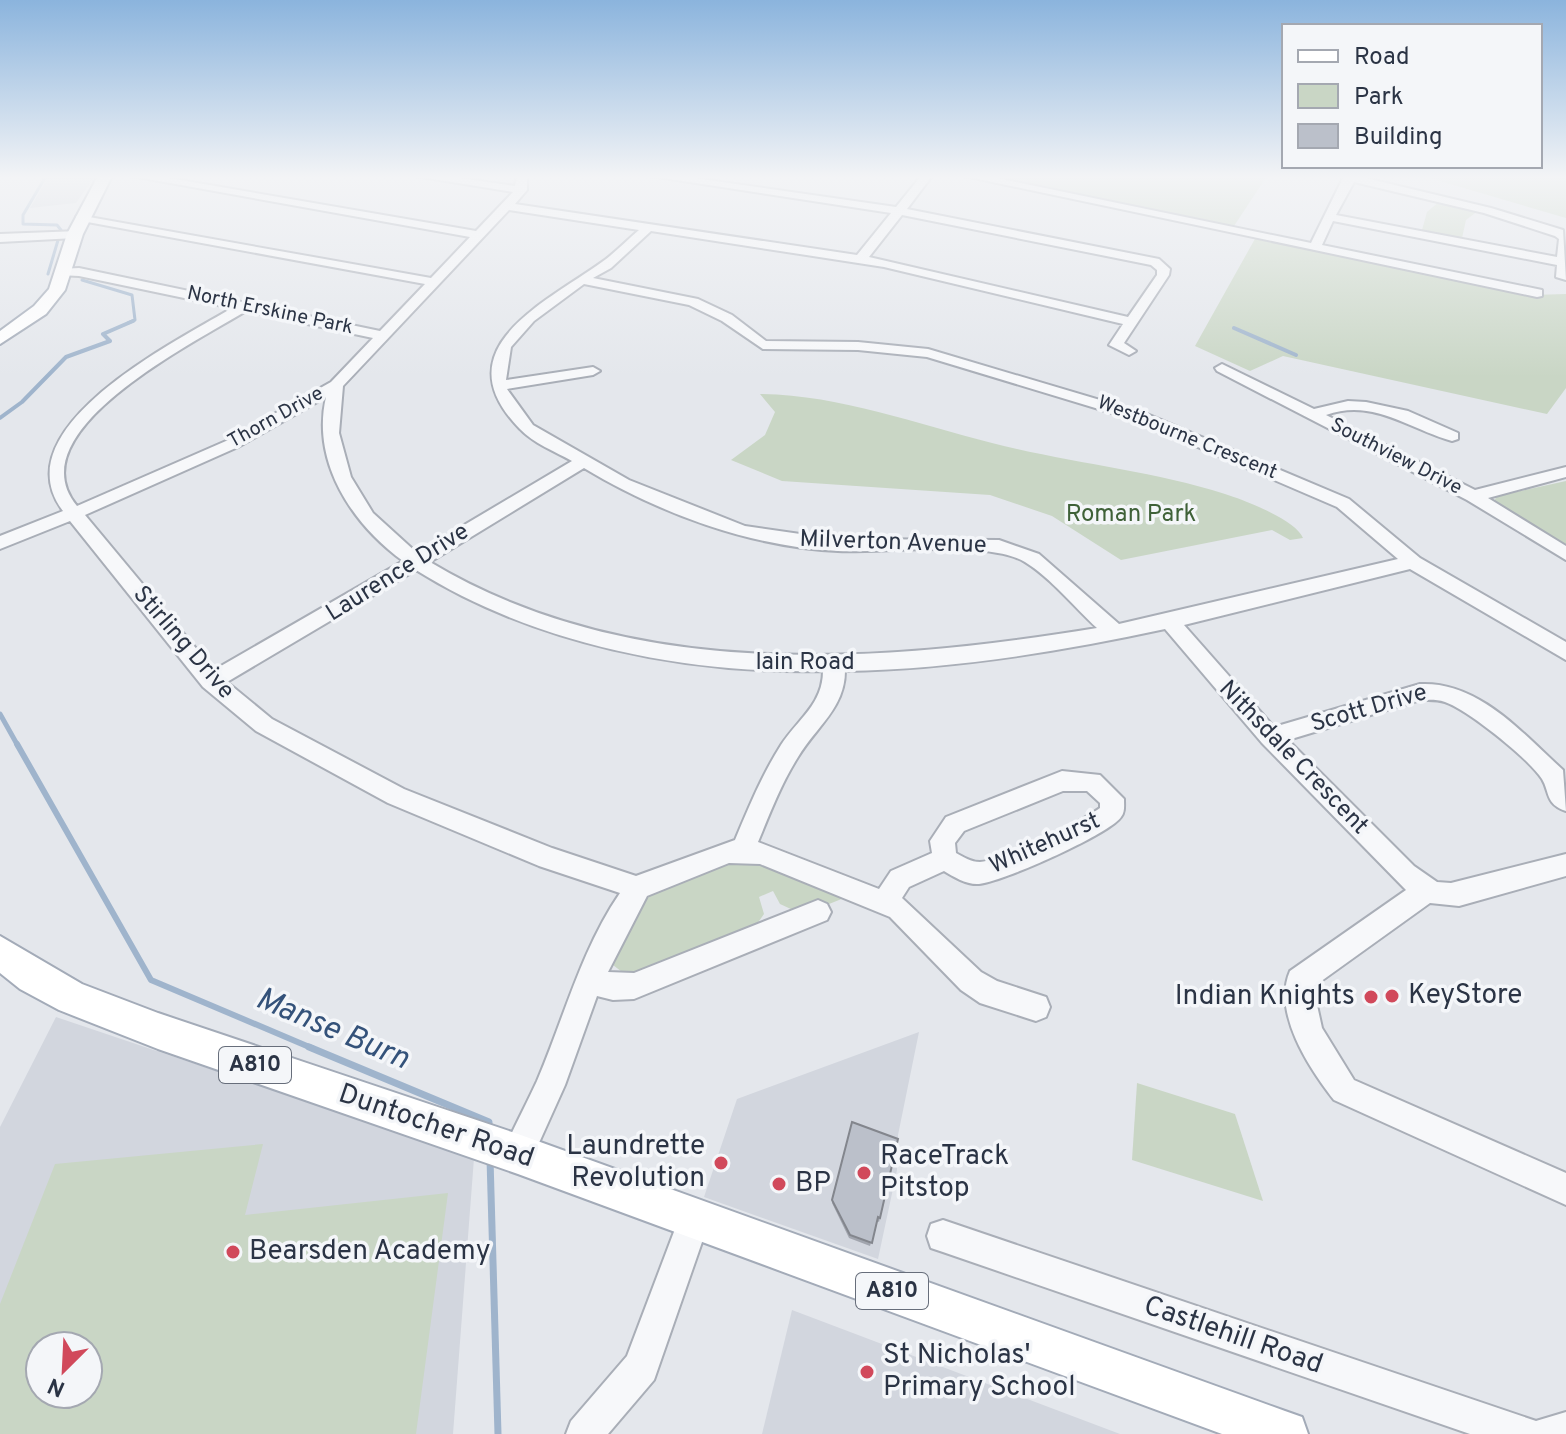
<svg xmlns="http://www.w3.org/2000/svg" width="1566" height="1434" viewBox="0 0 1566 1434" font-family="Overpass,sans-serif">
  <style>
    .built { fill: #d2d6de; fill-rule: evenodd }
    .green { fill: #c9d6c5; fill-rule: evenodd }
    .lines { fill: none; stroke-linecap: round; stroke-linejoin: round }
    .stream-far4 { stroke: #9fb4cc; stroke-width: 3 }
    .stream-far3 { stroke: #9fb4cc; stroke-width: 4 }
    .stream-far2 { stroke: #9fb4cc; stroke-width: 5 }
    .stream-far1 { stroke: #9fb4cc; stroke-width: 6 }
    .stream { stroke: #9fb4cc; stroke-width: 7 }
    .minor-casing { stroke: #a9aeb7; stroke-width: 4 }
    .major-casing { stroke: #a3abb8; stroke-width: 4 }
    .minor { fill: #f7f8fa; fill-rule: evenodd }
    .major { fill: #fff; fill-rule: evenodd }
    .wall { fill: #a1a5ae }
    .building { fill: #bbc0ca; stroke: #83868d; stroke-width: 2 }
    .poi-dot { fill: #d1495b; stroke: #f4f6f9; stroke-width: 3 }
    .labels { text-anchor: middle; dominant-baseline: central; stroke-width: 7; stroke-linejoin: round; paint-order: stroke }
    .far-street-label { font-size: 20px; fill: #2b3445; stroke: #f4f6f9 }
    .shield { fill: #f4f6f9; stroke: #676e7b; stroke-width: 2 }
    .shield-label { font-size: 22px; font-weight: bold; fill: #2b3445 }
    .park-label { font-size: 24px; fill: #3f6138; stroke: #f4f6f9 }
    .street-label { font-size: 24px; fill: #2b3445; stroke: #f4f6f9 }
    .near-poi-label { font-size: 28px; fill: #2b3445; stroke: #f4f6f9; text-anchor: start }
    .near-street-label { font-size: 28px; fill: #2b3445; stroke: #f4f6f9 }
    .near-water-label { font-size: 32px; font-style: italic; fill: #34527a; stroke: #f4f6f9 }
  </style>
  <rect width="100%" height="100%" fill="#e4e7ec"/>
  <!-- built -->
  <g class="built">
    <polygon points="49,176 95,176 76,203 30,208"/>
    <path d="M56,1017L474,1158L453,1434H0V1127ZM40,1346H88V1394H40Z"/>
    <polygon points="919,1032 898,1135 897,1170 878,1259 704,1197 737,1099"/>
    <polygon points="792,1310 1120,1434 762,1434"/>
  </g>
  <!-- green -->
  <g class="green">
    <polygon points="1014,176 1267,176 1234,226 1010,180"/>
    <polygon points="1423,176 1566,176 1566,218"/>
    <polygon points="1440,201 1479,210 1466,220 1462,238 1422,230 1427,212"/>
    <polygon points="1256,237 1533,295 1566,294 1566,388 1547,414 1283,356 1250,371 1195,346"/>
    <path d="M760,394C840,395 916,424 992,443C1069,463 1149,470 1225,494C1244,500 1296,520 1303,538L1290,540L1272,530L1121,560L1052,516L990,495L782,481L731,460L765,435L775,412Z"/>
    <polygon points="1566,481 1566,548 1494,501 1497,496"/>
    <polygon points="743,856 849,896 824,906 819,899 793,910 780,904 773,891 759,897 764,914 757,924 636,974 626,975 613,965 611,959 647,891"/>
    <polygon points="1137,1083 1235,1114 1263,1201 1132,1160"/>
    <path d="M263,1144L245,1215L448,1193L416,1434H0V1304L55,1164ZM40,1346H88V1394H40Z"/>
  </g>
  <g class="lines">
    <!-- stream-far4 -->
    <g class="stream-far4">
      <polyline points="46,176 23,215 23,224 57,225 61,230 48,274"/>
      <polyline points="82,280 132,295 135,320 128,323"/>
    </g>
    <!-- stream-far3 -->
    <g class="stream-far3">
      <polyline points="1234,328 1296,355"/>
      <polyline points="0,418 22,402 66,357 110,341 103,334 133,321"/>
    </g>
    <!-- stream-far2 -->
    <polyline class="stream-far2" points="0,714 18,746"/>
    <!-- stream-far1 -->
    <polyline class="stream-far1" points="17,744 151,980 314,1049"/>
    <!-- stream -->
    <g class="stream">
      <polyline points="309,1047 489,1122 489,1129"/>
      <polyline points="490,1159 498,1434"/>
    </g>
    <defs>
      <g id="minor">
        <path d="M131,176H157L476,231L513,192L415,176H446L515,186L517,176H527V190L515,204L857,255L891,213L650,176H680L896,207L921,176H932L907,209L1159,259L1170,269L1169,275L1124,343L1136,351L1129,355L1109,345L1123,324L884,267L651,231L611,268L593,278L698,299L732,315L766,341L858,342L928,349L1147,414L1349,499L1420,558L1566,642V660L1410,569L1184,625L1274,727L1420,684C1479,681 1523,734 1563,770L1566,811C1545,804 1550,792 1542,779C1528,758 1468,710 1445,702C1436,699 1429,700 1420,700L1288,740L1414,866L1437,882L1451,883L1566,854V876L1459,906L1430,903L1313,987L1322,1028L1354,1080L1566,1173V1205L1334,1100C1309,1068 1272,1012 1290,971L1406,890L1262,743L1165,629C1059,652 953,669 845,671C845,708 816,727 798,757C781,784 770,813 758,842L879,889L891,871L932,853L930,841L946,817L1062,771L1100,775L1124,799C1124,806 1125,812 1121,817C1110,834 1000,883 979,884C967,885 954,877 944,871L909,887L902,898L981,972L997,981L1046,997L1050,1007L1046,1017L1036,1021L980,1003L961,990L890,917L760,864L729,863L647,896L608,972L634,973L818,900L827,904L831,912L827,920L634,999L613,1000L597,996L565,1085L529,1165L518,1170L507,1165L502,1154C513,1129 526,1105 537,1081C564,1018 581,950 620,893L539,866L388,803L256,731L203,687L70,521L0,549V536L63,511C0,428 177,341 232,308L79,276L59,275V269L79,268L380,331L425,284L82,221L76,217L78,215L431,278L470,237ZM509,210L639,230C627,240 615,253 602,262C545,303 441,349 520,429C533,443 556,452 572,461L417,553L373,513L351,477L339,433L343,386ZM902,215L1151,265L1157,270V275L1128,317L869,257ZM584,284L689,305L722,321L763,349L858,350L927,357L1135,420L1337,507L1398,559L1119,624L1039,554L999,540L835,539L745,526L629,480L533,425L507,389L593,375L600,371L593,367L506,380L511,347L534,321ZM246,311L373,338L331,382L226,441L77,506C14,431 198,341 246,311ZM326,397C311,462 352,524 403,561L214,670L85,515L238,447ZM584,468C659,513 750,547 838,551C883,553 989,540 1025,562C1051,578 1075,608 1097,628C877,664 630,682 430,562ZM416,570C534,644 685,674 823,671C823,704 798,719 781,745C762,775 749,807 735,840L636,876L552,848L404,789L272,719L227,682ZM1063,791H1087L1100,803V808C1079,823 1005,860 980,862C971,862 963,857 956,853L955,843L964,831Z"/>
        <path d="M964,176H987L1311,243L1343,178L1357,176L1491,208L1563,230L1566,280L1556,277L1557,265L1333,221L1322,245L1542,290V296L1537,297ZM1354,182L1484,213L1555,236L1559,239L1557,257L1336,215Z"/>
        <polygon points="79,231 79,237 75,238 0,242 0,234"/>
        <path d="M1222,364L1314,409L1348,401L1366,402L1408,411L1458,433V439L1452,441C1409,429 1373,398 1326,415L1475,490L1566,467V477L1488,498L1566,546V560L1467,500L1217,371L1215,368Z"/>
        <polygon points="694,1203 705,1208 710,1219 654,1380 608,1434 566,1434 571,1421 627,1356 683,1208"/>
        <polygon points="943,1220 1536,1421 1566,1412 1566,1434 1470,1434 943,1252 931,1248 927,1236 931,1224"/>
      </g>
      <g id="major">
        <polygon points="98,176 112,176 83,234 65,290 46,314 0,344 0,331 34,306 49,289 67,234"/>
        <polygon points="0,936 82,984 158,1013 518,1134 1285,1411 1302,1417 1308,1434 1222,1434 518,1174 158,1049 59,1010 20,989 0,973"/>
      </g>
    </defs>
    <!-- minor casing -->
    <use href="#minor" class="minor-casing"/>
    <!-- major casing -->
    <use href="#major" class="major-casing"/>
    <!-- minor -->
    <use href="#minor" class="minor"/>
    <!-- major -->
    <use href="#major" class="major"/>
  </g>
  <!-- wall -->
  <polygon class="wall" points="852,1122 880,1218 879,1222 877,1221 870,1246 849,1238 832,1203"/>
  <!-- building -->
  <polygon class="building" points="852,1122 898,1139 880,1218 878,1217 872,1243 850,1235 832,1200"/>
  <!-- sky -->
  <linearGradient id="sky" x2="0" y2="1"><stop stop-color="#8bb4dd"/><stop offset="0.47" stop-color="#f3f4f6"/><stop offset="1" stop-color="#f3f4f6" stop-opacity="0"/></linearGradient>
  <rect width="1566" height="377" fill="url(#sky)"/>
  <!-- markers -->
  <g class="poi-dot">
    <circle cx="1392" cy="996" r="8"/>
    <circle cx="1371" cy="997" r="8"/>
    <circle cx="721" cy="1163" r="8"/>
    <circle cx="864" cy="1173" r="8"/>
    <circle cx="779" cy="1184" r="8"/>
    <circle cx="233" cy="1252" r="8"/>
    <circle cx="867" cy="1372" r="8"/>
  </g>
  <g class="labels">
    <!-- far-street labels -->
    <g class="far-street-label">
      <text transform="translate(270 311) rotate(12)">North Erskine Park</text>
      <text transform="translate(276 418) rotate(-29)">Thorn Drive</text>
      <text transform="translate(1187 438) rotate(22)">Westbourne Crescent</text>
      <text transform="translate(1396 457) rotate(27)">Southview Drive</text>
    </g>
    <!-- shield labels -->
    <g class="shield">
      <rect x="219" y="1047" width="72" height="36" rx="6"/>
      <rect x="856" y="1273" width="72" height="36" rx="6"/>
    </g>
    <g class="shield-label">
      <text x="255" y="1065">A810</text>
      <text x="892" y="1291">A810</text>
    </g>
    <!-- park labels -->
    <g class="park-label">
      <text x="1131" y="515">Roman Park</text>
    </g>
    <!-- street labels -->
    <g class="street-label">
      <text transform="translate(893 543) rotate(2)">Milverton Avenue</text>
      <text transform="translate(398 573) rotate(-32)">Laurence Drive</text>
      <text transform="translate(183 643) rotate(49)">Stirling Drive</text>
      <text x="805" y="663">Iain Road</text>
      <text transform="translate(1369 709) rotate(-16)">Scott Drive</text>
      <text transform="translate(1293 758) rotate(46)">Nithsdale Crescent</text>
      <text transform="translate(1045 844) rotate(-24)">Whitehurst</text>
    </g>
    <!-- near-poi labels -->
    <g class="near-poi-label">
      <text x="1408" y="996">KeyStore</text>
      <text x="1355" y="997" text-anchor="end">Indian Knights</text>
      <text x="705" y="1147" text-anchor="end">Laundrette<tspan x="705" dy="32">Revolution</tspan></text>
      <text x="880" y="1157">RaceTrack<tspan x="880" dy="32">Pitstop</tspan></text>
      <text x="795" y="1184">BP</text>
      <text x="249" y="1252">Bearsden Academy</text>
      <text x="883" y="1356">St Nicholas'<tspan x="883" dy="32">Primary School</tspan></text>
    </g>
    <!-- near-street labels -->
    <g class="near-street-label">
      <text transform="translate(436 1127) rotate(19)">Duntocher Road</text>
      <text transform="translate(1233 1336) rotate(19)">Castlehill Road</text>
    </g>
    <!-- near-water labels -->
    <g class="near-water-label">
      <text transform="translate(332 1030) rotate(23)">Manse Burn</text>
    </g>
  </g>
  <!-- legend -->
  <rect x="1282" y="24" width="260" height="144" fill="#f4f6f9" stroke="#a4a8b1" stroke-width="2"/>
  <rect x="1298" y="50" width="40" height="12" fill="#ffffff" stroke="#a4a8b1" stroke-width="2"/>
  <text x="1354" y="64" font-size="24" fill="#2b3445">Road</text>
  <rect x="1298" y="84" width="40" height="24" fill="#c9d6c5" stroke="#a4a8b1" stroke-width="2"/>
  <text x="1354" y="104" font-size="24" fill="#2b3445">Park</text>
  <rect x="1298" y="124" width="40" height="24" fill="#bbc0ca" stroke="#a4a8b1" stroke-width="2"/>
  <text x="1354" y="144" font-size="24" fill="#2b3445">Building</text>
  <!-- north arrow -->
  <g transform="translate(64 1370) rotate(204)"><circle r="38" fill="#f4f6f9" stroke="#a4a8b1" stroke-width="2"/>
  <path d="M0-6L14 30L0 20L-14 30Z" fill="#d1495b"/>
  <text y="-12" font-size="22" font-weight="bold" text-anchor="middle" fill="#2b3445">N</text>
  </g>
</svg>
